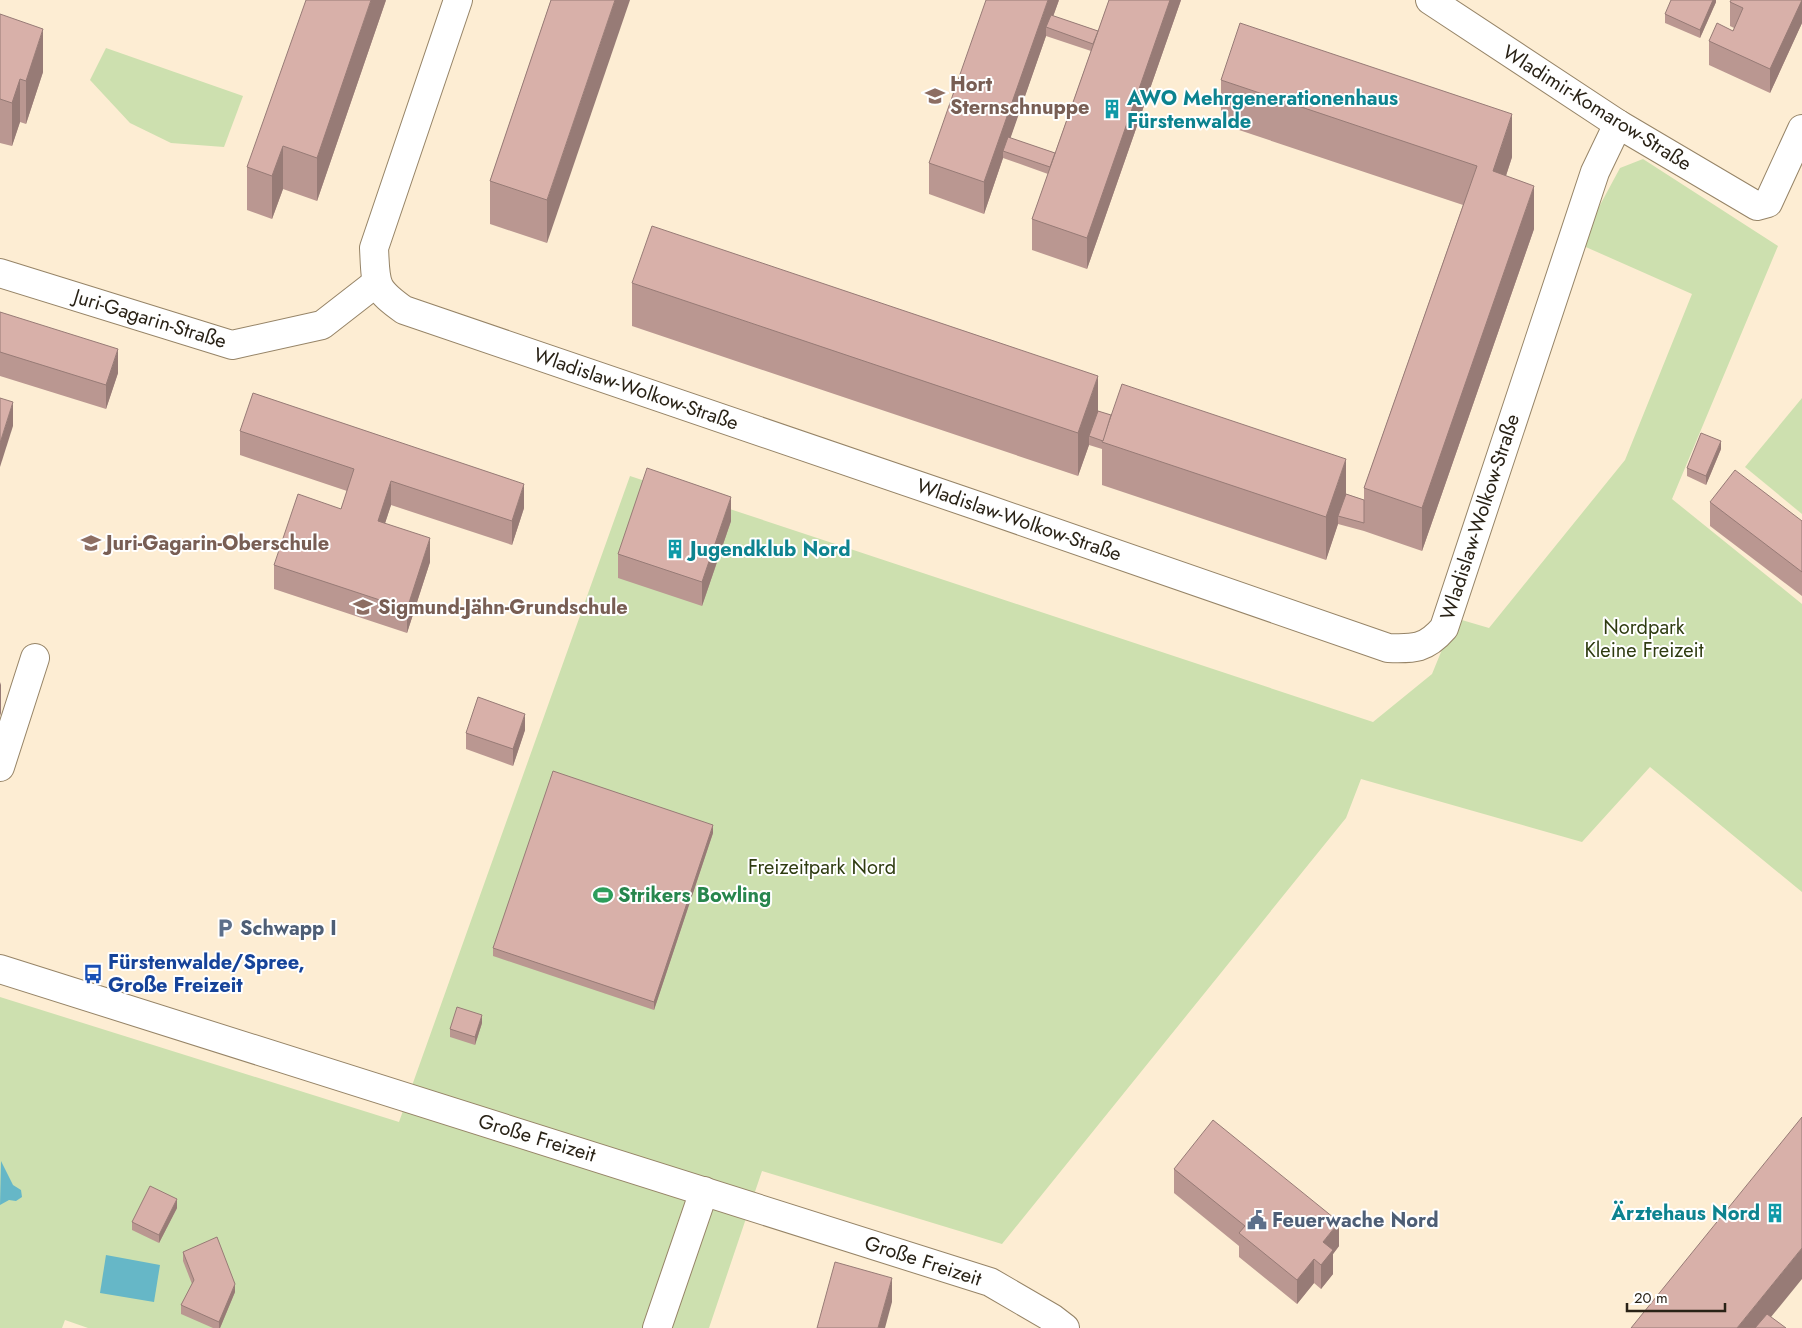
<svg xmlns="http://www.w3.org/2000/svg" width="1802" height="1328" viewBox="0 0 1802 1328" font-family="Jost,sans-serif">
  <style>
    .green { fill: #cde0af }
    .water { fill: #66b7c7 }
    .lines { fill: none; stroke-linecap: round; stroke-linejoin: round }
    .minor-casing { stroke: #968467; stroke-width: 30 }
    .minor { stroke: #fff; stroke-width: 28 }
    .wall { fill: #ba9791; fill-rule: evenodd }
    .shaded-wall { fill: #977b76 }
    .building { fill: #d8b0a9; stroke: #977b76 }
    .labels { text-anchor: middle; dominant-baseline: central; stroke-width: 4; stroke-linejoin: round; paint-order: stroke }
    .education-label { font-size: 20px; font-weight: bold; fill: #785e54; stroke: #fff; text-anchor: start }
    .culture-label { font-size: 20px; font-weight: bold; fill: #0d838f; stroke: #fff; text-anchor: start }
    .street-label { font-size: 20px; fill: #292216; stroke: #fff }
    .park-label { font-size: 20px; fill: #2f3c11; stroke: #fff }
    .leisure-label { font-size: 20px; font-weight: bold; fill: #27864d; stroke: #fff; text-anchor: start }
    .service-label { font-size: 20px; font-weight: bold; fill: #4e5e75; stroke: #fff; text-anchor: start }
    .transit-label { font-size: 20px; font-weight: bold; fill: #164399; stroke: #fff; text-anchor: start }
  </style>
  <rect width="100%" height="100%" fill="#fdedd3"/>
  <!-- green -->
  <g class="green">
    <polygon points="106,48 243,96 224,147 171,143 130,123 90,80"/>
    <polygon points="1643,159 1778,246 1672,499 1802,604 1802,892 1650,767 1582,842 1361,779 1346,818 1002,1244 762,1171 709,1328 88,1328 65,1320 62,1328 0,1328 0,997 399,1122 630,476 1373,722 1432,674 1455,618 1489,628 1625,460 1692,294 1579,244 1620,168"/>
    <polygon points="1802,398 1802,514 1745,467"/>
  </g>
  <!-- water -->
  <g class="water">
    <polygon points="1,1161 13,1185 21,1190 22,1197 16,1201 9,1200 0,1205"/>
    <polygon points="106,1255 160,1265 154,1302 100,1293"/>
  </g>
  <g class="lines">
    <defs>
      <g id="minor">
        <path d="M458,0L374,248C376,284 373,288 404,310L984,508L1388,648C1414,649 1426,649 1444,628L1595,172L1618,124"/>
        <polyline points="1430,0 1618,124 1757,206 1768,203 1802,129"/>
        <polyline points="0,273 232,345 322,325 376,283"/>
        <polyline points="0,767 35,658"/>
        <polyline points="0,969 990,1282 1052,1318 1065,1328"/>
        <polyline points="657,1328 704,1191"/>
      </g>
    </defs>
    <!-- minor casing -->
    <use href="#minor" class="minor-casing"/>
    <!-- minor -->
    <use href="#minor" class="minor"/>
  </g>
  <!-- wall -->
  <g class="wall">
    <polygon points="386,0 317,201 283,189 272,219 247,210 247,167"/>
    <polygon points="551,0 547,243 490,224 490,181"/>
    <path d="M1059,0L1053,16L1098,31L1109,0H1181L1087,269L1032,250V219L1048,174L1003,158L984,214L929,194V163ZM1046,36L1091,51L1055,153L1010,138Z"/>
    <polygon points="1716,0 1716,2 1700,38 1665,23 1665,14"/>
    <polygon points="1802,0 1802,23 1770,93 1709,65 1709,41 1733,31 1734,28 1730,26 1730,2"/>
    <polygon points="0,14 43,72 26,124 20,122 12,146 0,143"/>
    <polygon points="1221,80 1512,157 1506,176 1534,229 1422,551 1364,531 1338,524 1326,560 1102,485 1102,449 1089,445 1078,476 632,326 632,283 1098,411 1364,500 1364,488 1463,205 1221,124"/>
    <polygon points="0,312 118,373 106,409 0,376"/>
    <polygon points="240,431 524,508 512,545 391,505 385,523 430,562 407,633 274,589 274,565 341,509 347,491 240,455"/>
    <polygon points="1721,449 1706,485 1687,476 1687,468"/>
    <polygon points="1710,502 1802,521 1802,596 1710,526"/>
    <polygon points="731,521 702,606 618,578 618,554"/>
    <polygon points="525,730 513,766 466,749 466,733"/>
    <polygon points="713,833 654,1010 493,956 493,948"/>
    <polygon points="482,1023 475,1045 450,1037 450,1029"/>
    <polygon points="1174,1169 1339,1246 1333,1254 1333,1274 1321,1289 1314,1283 1297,1304 1239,1257 1239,1246 1174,1193"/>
    <polygon points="177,1208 159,1243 132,1230 132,1222"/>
    <polygon points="183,1252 235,1292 220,1328 213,1328 181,1314 181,1305 192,1284 183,1261"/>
  </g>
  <!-- shaded-wall -->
  <g class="shaded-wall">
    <polygon points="371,0 386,0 317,201 317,158"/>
    <polygon points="615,0 630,0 547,243 547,200"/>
    <polygon points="1048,0 1059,0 1049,28 1046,27 1046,36 1006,151 1003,151 1003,158 984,214 984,182"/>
    <polygon points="1170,0 1181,0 1087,269 1087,238"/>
    <polygon points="1713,0 1716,0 1716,2 1700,38 1700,30"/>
    <polygon points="1802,0 1802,23 1770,93 1770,69"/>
    <polygon points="43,29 43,72 26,124 26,81"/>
    <polygon points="20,79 20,122 12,146 12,103"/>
    <polygon points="1512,114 1512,157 1493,215 1493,171"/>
    <polygon points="283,146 283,189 272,219 272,176"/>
    <polygon points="1534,186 1534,229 1422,551 1422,508"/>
    <polygon points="118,349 118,373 106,409 106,385"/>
    <polygon points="1098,376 1098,419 1089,436 1089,445 1078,476 1078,433"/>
    <polygon points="13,402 13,426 0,467 0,443"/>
    <polygon points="1721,441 1721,449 1706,485 1706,476"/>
    <polygon points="1346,459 1346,502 1338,516 1338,524 1326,560 1326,517"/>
    <polygon points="391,481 391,505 378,545 378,521"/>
    <polygon points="524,484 524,508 512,545 512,521"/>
    <polygon points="731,497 731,521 702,606 702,582"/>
    <polygon points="430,538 430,562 407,633 407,609"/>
    <polygon points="1,682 1,713 0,716 0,685"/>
    <polygon points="525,714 525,730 513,766 513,749"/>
    <polygon points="713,825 713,833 654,1010 654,1002"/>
    <polygon points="482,1015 482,1023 475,1045 475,1037"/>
    <polygon points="177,1199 177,1208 159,1243 159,1235"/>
    <polygon points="1339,1222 1339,1246 1333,1254 1333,1274 1321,1289 1321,1265 1323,1242"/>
    <polygon points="1802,1248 1802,1279 1762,1328 1737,1328"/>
    <polygon points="1314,1259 1314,1283 1297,1304 1297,1280"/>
    <polygon points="892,1278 892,1302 885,1328 878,1328"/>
    <polygon points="235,1284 235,1292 220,1328 219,1328 219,1322"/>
  </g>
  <!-- building -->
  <g class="building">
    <polygon points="306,0 371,0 317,158 283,146 272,176 247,167"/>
    <polygon points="551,0 615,0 547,200 490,181"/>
    <polygon points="986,0 1048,0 984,182 929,163"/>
    <polygon points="1109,0 1170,0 1087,238 1032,219"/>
    <polygon points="1671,0 1713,0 1700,30 1665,14"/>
    <polygon points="1731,0 1802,0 1770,69 1709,41 1717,23 1733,31 1743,8 1730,2"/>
    <polygon points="0,14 43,29 26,81 20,79 12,103 0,99"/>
    <polygon points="1051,15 1098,31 1093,44 1046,27"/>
    <polygon points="1240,23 1512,114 1493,171 1534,186 1422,508 1364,488 1477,166 1221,80"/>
    <polygon points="1008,137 1055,153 1050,167 1003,151"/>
    <polygon points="652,226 1098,376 1078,433 632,283"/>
    <polygon points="0,312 118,349 106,385 0,352"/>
    <polygon points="1122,384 1346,459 1326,517 1102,442"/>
    <polygon points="253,393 524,484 512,521 391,481 378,521 430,538 407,609 274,565 298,494 341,509 354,469 240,431"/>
    <polygon points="0,398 13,402 0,443"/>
    <polygon points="1098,411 1111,415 1103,441 1089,436"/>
    <polygon points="1701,433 1721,441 1706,476 1687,468"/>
    <polygon points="647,468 731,497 702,582 618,554"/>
    <polygon points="1735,470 1802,521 1802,572 1710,502"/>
    <polygon points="1346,494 1364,500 1364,523 1338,516"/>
    <polygon points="478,697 525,714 513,749 466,733"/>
    <polygon points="553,771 713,825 654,1002 493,948"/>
    <polygon points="457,1007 482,1015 475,1037 450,1029"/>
    <polygon points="1802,1117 1802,1248 1737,1328 1631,1328"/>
    <polygon points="1213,1120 1339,1222 1323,1242 1333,1250 1321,1265 1314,1259 1297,1280 1239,1233 1245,1226 1174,1169"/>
    <polygon points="150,1186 177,1199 159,1235 132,1222"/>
    <polygon points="217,1237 235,1284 219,1322 181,1305 194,1280 183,1252"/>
    <polygon points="835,1262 892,1278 878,1328 817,1328"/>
    <polygon points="1767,1314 1786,1328 1755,1328"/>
  </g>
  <!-- icons -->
  <defs>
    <symbol id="school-bare" viewBox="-9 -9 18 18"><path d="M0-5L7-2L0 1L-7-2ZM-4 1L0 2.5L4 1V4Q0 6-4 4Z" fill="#8d6e63" stroke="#fff" stroke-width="2.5" paint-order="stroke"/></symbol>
    <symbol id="building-bare" viewBox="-9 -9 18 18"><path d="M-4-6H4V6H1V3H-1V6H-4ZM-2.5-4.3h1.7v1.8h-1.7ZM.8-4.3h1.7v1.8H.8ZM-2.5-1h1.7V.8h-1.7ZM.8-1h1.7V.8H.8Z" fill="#0f9aa8" stroke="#fff" stroke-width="2.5" paint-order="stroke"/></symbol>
    <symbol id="stadium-bare" viewBox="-9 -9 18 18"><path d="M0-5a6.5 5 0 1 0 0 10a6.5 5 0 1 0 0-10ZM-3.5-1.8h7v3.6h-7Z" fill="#2e9e5b" stroke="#fff" stroke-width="2.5" paint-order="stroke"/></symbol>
    <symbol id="parking-bare" viewBox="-9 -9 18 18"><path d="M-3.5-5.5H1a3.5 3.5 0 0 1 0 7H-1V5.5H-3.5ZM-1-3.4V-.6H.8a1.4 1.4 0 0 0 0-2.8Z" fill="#5c6f8a" stroke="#fff" stroke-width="2.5" paint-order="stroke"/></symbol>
    <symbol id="bus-bare" viewBox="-9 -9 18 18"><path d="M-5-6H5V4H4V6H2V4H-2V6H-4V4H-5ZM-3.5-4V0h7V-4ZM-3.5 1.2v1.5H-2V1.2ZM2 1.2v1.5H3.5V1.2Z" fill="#1a4fb4" stroke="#fff" stroke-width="2.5" paint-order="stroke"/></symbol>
    <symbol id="civic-bare" viewBox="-9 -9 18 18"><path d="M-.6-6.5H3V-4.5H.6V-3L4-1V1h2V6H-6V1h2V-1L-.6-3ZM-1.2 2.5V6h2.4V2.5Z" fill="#5c6f8a" stroke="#fff" stroke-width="2.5" paint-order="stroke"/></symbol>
  </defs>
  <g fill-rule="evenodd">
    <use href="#school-bare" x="921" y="82" width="28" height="28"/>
    <use href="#building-bare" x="1098" y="95" width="28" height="28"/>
    <use href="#school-bare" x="77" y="529" width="28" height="28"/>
    <use href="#building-bare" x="661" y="535" width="28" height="28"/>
    <use href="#school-bare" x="349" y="593" width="28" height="28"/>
    <use href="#stadium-bare" x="589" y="881" width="28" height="28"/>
    <use href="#parking-bare" x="211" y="914" width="28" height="28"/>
    <use href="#bus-bare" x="79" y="960" width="28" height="28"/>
    <use href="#building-bare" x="1761" y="1199" width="28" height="28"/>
    <use href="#civic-bare" x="1243" y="1206" width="28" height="28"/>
  </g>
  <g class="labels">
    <!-- education labels -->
    <g class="education-label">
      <text x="950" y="84">Hort<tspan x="950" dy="23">Sternschnuppe</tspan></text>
      <text x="106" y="543">Juri-Gagarin-Oberschule</text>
      <text x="378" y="607">Sigmund-Jähn-Grundschule</text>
    </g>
    <!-- culture labels -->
    <g class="culture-label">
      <text x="1127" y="98">AWO Mehrgenerationenhaus<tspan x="1127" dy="23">Fürstenwalde</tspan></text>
      <text x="690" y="549">Jugendklub Nord</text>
      <text x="1760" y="1213" text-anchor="end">Ärztehaus Nord</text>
    </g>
    <!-- street labels -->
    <g class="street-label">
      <text transform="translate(1597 108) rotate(32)">Wladimir-Komarow-Straße</text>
      <text transform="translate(150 319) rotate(17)">Juri-Gagarin-Straße</text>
      <text transform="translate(636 389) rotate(19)">Wladislaw-Wolkow-Straße</text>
      <text transform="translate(1480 517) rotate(-72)">Wladislaw-Wolkow-Straße</text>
      <text transform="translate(1019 520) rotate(19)">Wladislaw-Wolkow-Straße</text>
      <text transform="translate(537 1138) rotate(17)">Große Freizeit</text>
      <text transform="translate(923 1261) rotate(18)">Große Freizeit</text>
    </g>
    <!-- park labels -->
    <g class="park-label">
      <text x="1644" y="627">Nordpark<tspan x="1644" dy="23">Kleine Freizeit</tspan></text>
      <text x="822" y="867">Freizeitpark Nord</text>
    </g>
    <!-- leisure labels -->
    <g class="leisure-label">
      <text x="618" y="895">Strikers Bowling</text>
    </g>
    <!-- service labels -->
    <g class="service-label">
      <text x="240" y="928">Schwapp I</text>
      <text x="1272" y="1220">Feuerwache Nord</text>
    </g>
    <!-- transit labels -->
    <g class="transit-label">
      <text x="108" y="962">Fürstenwalde/Spree,<tspan x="108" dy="23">Große Freizeit</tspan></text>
    </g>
  </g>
  <!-- scale -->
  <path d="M1627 1303v8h98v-8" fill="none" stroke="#292216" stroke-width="2.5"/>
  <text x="1634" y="1303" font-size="15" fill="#292216" stroke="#ffffff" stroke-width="4" paint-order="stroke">20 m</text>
</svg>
